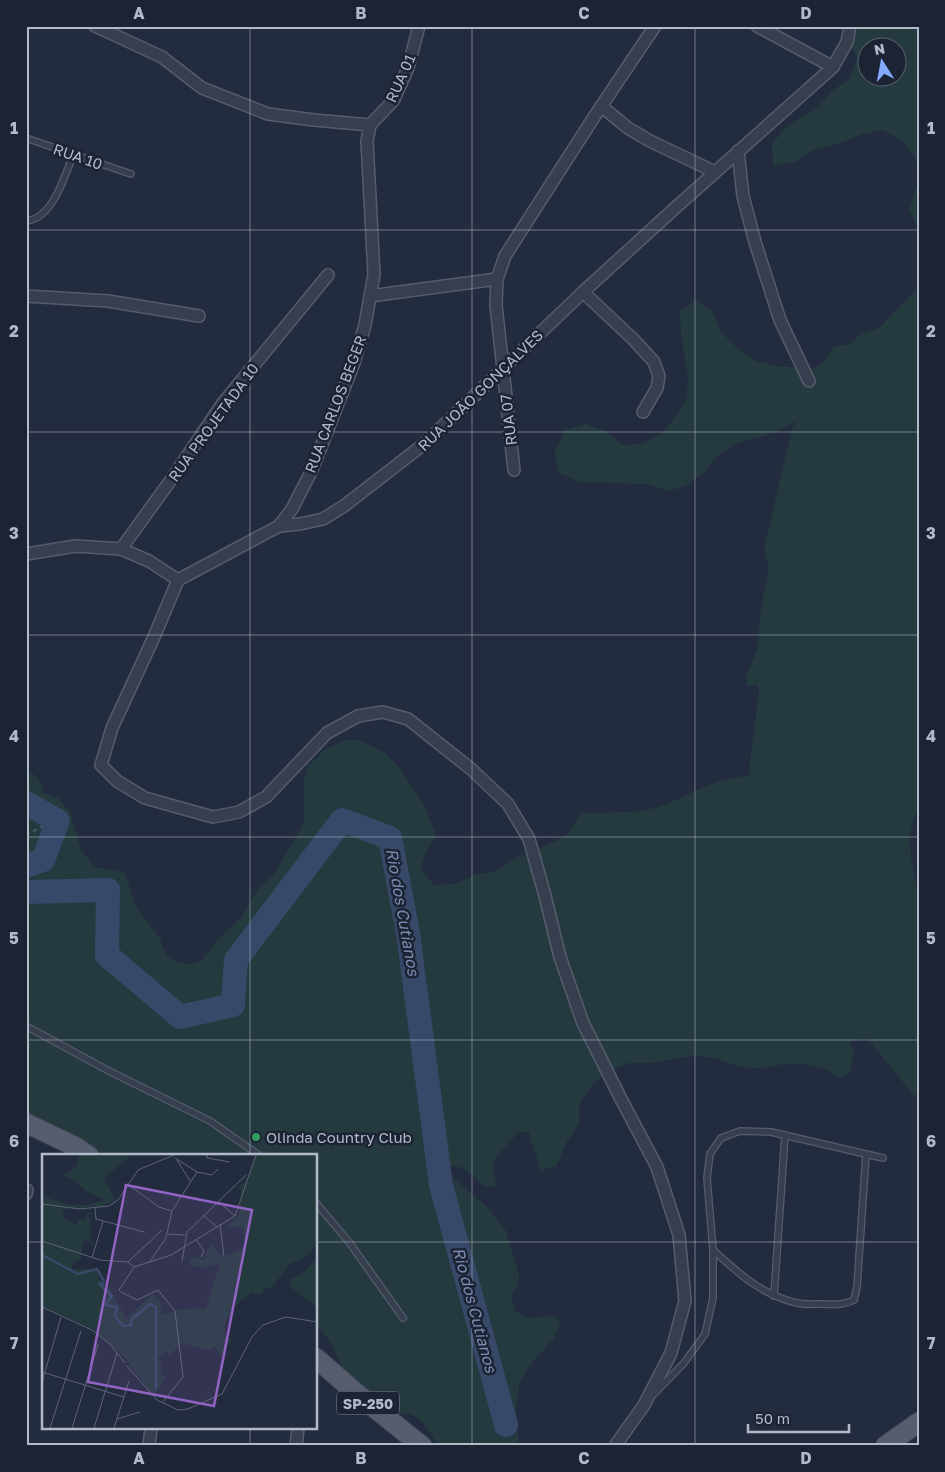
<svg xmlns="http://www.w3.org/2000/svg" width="945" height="1472" viewBox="0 0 945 1472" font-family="'Golos Text',sans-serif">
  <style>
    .green { fill: #253a3f; fill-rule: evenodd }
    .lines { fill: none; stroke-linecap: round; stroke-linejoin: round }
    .river { stroke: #374868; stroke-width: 24 }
    .service-casing { stroke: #555c6c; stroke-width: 8 }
    .minor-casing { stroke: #555c6c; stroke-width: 14 }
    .primary-casing { stroke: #404757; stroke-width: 21 }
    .path { stroke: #43575c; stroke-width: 2.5; stroke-dasharray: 4 4; stroke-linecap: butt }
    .service { stroke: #373e4e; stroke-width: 5.5 }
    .minor { stroke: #373e4e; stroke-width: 11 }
    .primary { stroke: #555d6e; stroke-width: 19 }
    .grid { fill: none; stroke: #b2b9c9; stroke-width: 1; stroke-opacity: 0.55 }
    .leisure-dot { fill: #2e9e5b; stroke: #1c2333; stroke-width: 2 }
    .labels { text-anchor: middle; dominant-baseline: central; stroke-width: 5; stroke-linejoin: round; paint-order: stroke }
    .shield { fill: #1c2333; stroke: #858c9c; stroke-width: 1 }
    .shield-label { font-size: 14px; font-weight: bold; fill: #b2b9c9 }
    .street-label { font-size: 15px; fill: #b2b9c9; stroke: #1c2333 }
    .poi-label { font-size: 15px; fill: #b2b9c9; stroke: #1c2333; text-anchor: start }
    .water-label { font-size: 16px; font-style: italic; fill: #798db2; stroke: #1c2333 }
    .inset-river { fill: none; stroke: #374868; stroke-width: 2.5 }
    .inset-road { fill: none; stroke: #5c6476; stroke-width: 1 }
    .view { fill: #9164c3; fill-opacity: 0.15; stroke: #9164c3; stroke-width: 2.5 }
    .inset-edge { fill: none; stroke: #b2b9c9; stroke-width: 2.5 }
    .neatline { fill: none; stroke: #b2b9c9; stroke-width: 2 }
    .grid-label { font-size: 16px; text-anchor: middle; font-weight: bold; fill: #b2b9c9 }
  </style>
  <rect width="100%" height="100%" fill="#232c3e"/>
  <!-- green -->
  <g class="green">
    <path d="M852,26H919V176L915,157L901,140L883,130L862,134L840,143L814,150L794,162L773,166L772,144L785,128L819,106L833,90L850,79L857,59L849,40ZM868,48H898V78H868Z"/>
    <polygon points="919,179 919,231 909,209"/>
    <path d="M919,289V807C900,844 917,871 919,908C921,968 919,1028 919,1088L915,1097L867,1038L849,1043L854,1053L850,1072L840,1079L826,1069L804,1064H784L760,1068L740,1067L718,1059L697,1055L649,1063H629L610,1070L592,1085L579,1104V1124L566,1143L557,1165L541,1171L529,1133L519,1132L496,1156L493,1165L496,1185L494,1187L485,1186L463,1168L448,1165L447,1173L486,1206L506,1231L519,1276L518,1285L511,1295L515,1311L528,1318L555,1316L560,1323L554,1338L529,1366L519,1385L516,1408L519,1446H438C430,1433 421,1413 404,1414C398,1414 394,1416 388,1414L380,1396L356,1383L344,1371L331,1343L316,1323V1156H98L26,1119V771C40,777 40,779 43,793L58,798L70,812L81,850L95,867L125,873L135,905L160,939L166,955L176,962L190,964L202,960L219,938L241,918L259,888L275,873L301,829L304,819V780L308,767L324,750L345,740H359L385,753L401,770L425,807L436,836L427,849L420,869L434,885L455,884L475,875L496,871L522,854L524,856L566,836L581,813C603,812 625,814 647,810C670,805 690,792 712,784C724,780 737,777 750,775V760L759,692L757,685L747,686L746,678L757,650L761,608L769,568L764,548L791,434V429L798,420L779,431L735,444L718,455L705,471L688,485L668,491L647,484L579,482L558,472L555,451L565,430L585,424L606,431L622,445L643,444L663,432L676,416L687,398L688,376L681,334L680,312L696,299L712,312L721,332L737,348L756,361L776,366L815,369L824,361L834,347L849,344L862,333L879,328L916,290Z"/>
  </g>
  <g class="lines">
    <!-- river -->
    <g class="river">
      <polyline points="26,803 58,821 43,860 26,866"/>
      <polyline points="26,892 108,890 107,955 180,1017 233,1005 236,960 342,820 390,838 408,933 441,1185 506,1425"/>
    </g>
    <defs>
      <g id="service">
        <polyline points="26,138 131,174"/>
        <path d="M26,221C53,219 65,175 73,155"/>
        <polyline points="26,1026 107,1070 210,1121 260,1156"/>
        <polyline points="316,1203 349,1242 403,1318"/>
        <path d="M713,1250C739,1274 762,1295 797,1303C805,1305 813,1304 820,1304C833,1304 842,1306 854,1300L857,1287L866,1154"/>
        <polyline points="774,1296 785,1135"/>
        <polyline points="654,1394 684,1363 705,1334 713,1298 713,1250 707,1178 710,1154 721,1138 740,1131 771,1132 883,1158"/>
      </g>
      <g id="minor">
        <polyline points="95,26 162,57 202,88 268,114 314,120 370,125 367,141 374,274 365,325 354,363 312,470 292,509 279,526"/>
        <polyline points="757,26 833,67"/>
        <polyline points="601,106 628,128 650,141 715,172"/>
        <polyline points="370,125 393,101 408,68 419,26"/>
        <polyline points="738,151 743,196 755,242 780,320 809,381"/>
        <polyline points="583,292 634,340 654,362 659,376 657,388 643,412"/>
        <polyline points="26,296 108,301 199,316"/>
        <polyline points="370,296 497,279"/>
        <polyline points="514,470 496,305 497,279 505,256 594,117 655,26"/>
        <polyline points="121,549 173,477 223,403 328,275"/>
        <polyline points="26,554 76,546 121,549 149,561 178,580"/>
        <polyline points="178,580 154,637 112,728 101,765 117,781 145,798 213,817 239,812 266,797 327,733 358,716 383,712 408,719 471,769 508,804 529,839 544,892 560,957 583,1023 621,1099 657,1167 679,1235 685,1301 671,1353 644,1405 615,1446"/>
        <polyline points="178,580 279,526 300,524 323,519 344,506 424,444 583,292 674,209 833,67 847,42 850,26"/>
        <polyline points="26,1194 27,1190"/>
        <polyline points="149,1446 151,1428"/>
        <polyline points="296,1446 298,1428"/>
      </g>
      <g id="primary">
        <polyline points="26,1123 76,1147 89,1156"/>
        <polyline points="316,1358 356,1393 422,1446"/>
        <polyline points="885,1446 919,1422"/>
      </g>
    </defs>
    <!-- service casing -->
    <use href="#service" class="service-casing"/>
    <!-- minor casing -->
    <use href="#minor" class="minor-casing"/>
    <!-- primary casing -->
    <use href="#primary" class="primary-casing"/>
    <!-- path -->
    <polyline class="path" points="26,835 49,823"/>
    <!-- service -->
    <use href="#service" class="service"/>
    <!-- minor -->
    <use href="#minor" class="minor"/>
    <!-- primary -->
    <use href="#primary" class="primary"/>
  </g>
  <!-- grid -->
  <path class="grid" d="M250,26V1156M472,26V1446M695,26V1446M26,230H919M26,432H919M26,635H919M26,837H919M26,1040H919M26,1242H44M316,1242H919M250,1428V1446"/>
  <!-- markers -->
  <circle class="leisure-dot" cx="256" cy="1137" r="5"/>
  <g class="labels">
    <!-- shield labels -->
    <rect class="shield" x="337" y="1391.5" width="62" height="23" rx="4"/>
    <g class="shield-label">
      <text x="368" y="1403">SP-250</text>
    </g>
    <!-- street labels -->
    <g class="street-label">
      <text transform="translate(400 78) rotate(-66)">RUA 01</text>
      <text transform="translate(78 156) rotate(19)">RUA 10</text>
      <text transform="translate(480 390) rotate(-44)">RUA JOÃO GONÇALVES</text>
      <text transform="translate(335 404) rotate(-69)">RUA CARLOS BEGER</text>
      <text transform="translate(508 420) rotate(-97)">RUA 07</text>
      <text transform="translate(213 422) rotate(-54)">RUA PROJETADA 10</text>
    </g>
    <!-- poi labels -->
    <g class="poi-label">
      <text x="266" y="1137">Olinda Country Club</text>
    </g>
    <!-- water labels -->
    <g class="water-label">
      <text transform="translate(403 912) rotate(80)">Rio dos Cutianos</text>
      <text transform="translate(475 1310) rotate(75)">Rio dos Cutianos</text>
    </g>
  </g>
  <!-- overview -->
  <g transform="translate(42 1154)">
    <rect width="275" height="275" fill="#232c3e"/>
    <path d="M37,1H89L62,24L73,46L61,52L20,55L23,65L36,72L35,65L43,67L45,59H50L46,62L49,71L48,85L52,91L41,86L39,104L30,110V115H56L57,125L69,136L84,165L111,139L120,150L119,161L140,155L164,154L178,109L160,114L149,111L146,106L151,103L161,106L169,89L175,99L183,102L202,93L201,73H183L197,61L199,37L196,33L206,26L214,1H275V91L262,104L248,110L229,134L225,133L218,141L210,138L191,154L183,169V179L190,187L183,192L184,198L178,201L173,192L168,197L140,189L128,201L124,196L119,203L113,199L119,209V220L124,222L112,243L83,204L50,174L0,152V42L27,51H46L62,46L44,37L31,25L21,22L35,12ZM275,104V154L248,132V126L261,119Z" fill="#253a3f"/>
    <path class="inset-river" d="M0,101L36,120L55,115L62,127L61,131L57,128L59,132L70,142L63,151L75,153L73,162L81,172L89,171L90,165L108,150L114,153V235"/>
    <path class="inset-road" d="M165,1V4L188,8M133,4L155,18L170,21L176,15M135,6L148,27M87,31L117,53L130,57L124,84L107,109M176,47L193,62M0,50L38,55L67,52L76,46L96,16L132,1M53,54L54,65L102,78M130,57L155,18M161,61L175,73M178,70L182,103M126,80L143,81M154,85L162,97L159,103M0,87L58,106L86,108L92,113M50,104L61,67M140,107L145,78L204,21M86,108L120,76M92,113L77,136L79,138L95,146L116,136L133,157L141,223L120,249M92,113L129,101L193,62L214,1M0,153L50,176L68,190L83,209M84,211L115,246L136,256L146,255L180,240L210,183L221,171L244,163L275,168M0,218L82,243M0,228L19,163M75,265L98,258M8,274L39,177M30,274L56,191M52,274L75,199M72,274L87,227"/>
    <path class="view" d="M84,31L210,56L172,252L46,228Z"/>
    <rect width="275" height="275" class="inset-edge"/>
  </g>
  <!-- border -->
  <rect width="945" height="1472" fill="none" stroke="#1c2333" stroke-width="55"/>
  <!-- north arrow -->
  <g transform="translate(882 62) rotate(349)"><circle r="24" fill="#1c2333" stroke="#585f6f"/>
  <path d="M0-4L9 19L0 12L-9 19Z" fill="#85a9fc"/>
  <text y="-8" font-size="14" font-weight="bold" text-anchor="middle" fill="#b2b9c9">N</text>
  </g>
  <!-- scale -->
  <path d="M748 1424v8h101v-8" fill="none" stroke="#b2b9c9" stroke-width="2.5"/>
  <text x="755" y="1424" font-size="15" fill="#b2b9c9" stroke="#1c2333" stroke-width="4" paint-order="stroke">50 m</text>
  <rect x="28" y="28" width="890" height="1416" class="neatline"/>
  <g class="grid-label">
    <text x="139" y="19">A</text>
    <text x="361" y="19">B</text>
    <text x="584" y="19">C</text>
    <text x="806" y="19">D</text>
    <text x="14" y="134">1</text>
    <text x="931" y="134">1</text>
    <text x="14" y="337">2</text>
    <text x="931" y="337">2</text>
    <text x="14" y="539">3</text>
    <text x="931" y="539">3</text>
    <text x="14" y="742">4</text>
    <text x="931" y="742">4</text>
    <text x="14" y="944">5</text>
    <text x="931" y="944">5</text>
    <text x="14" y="1147">6</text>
    <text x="931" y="1147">6</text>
    <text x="14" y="1349">7</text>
    <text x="931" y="1349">7</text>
    <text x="139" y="1464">A</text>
    <text x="361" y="1464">B</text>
    <text x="584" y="1464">C</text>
    <text x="806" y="1464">D</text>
  </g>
</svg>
